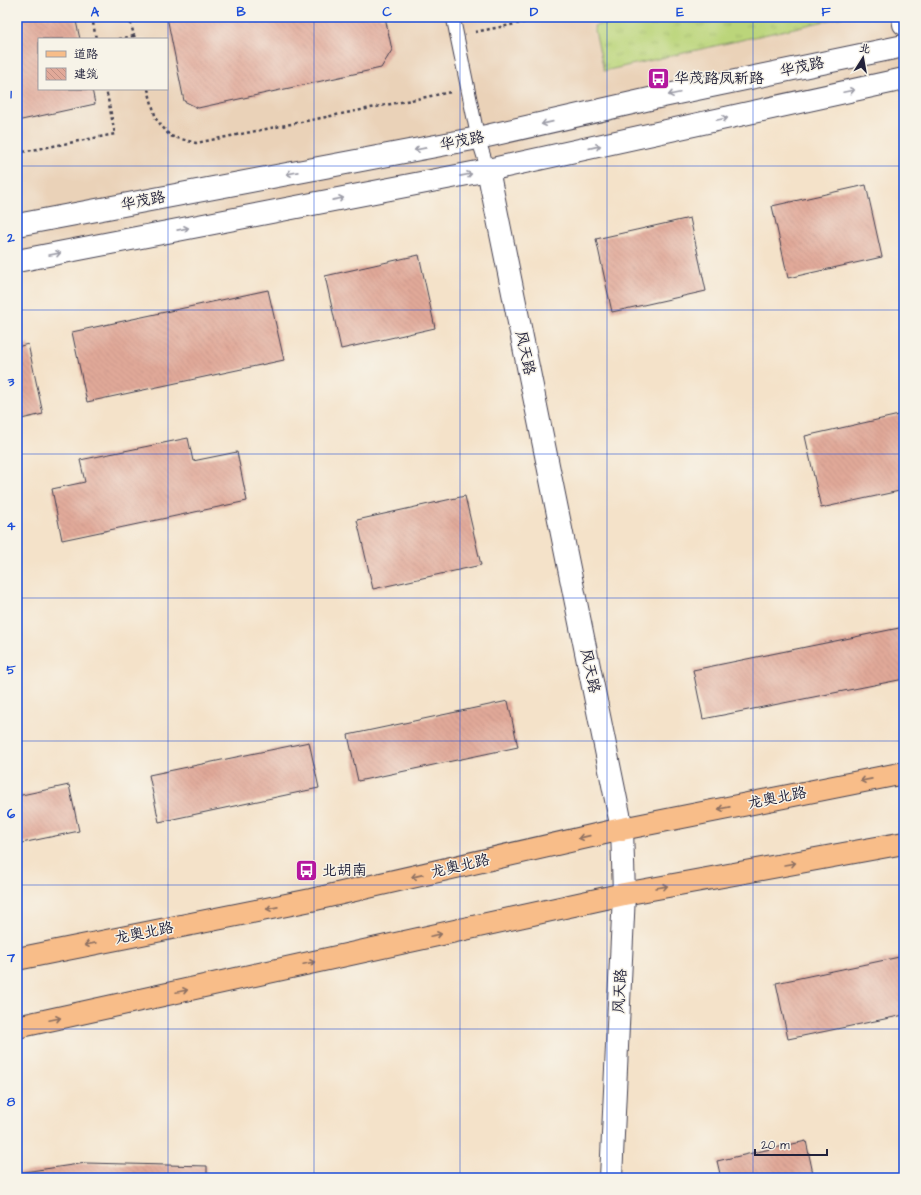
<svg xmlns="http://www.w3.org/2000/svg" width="921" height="1195" viewBox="0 0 921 1195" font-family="'Architects Daughter','LXGW WenKai TC',sans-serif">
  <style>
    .built { fill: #ead2b8; fill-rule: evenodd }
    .grass { fill: url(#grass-tufts); stroke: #6e7c5a }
    .building { fill: url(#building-back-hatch) }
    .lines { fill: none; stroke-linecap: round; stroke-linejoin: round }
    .service-casing { stroke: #423f50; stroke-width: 15 }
    .tertiary-casing { stroke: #423f50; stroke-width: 24 }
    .primary-casing { stroke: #423f50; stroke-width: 24 }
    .path { stroke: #423f50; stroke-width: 2.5; stroke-dasharray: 3 3; stroke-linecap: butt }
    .service { stroke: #fff; stroke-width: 13 }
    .tertiary { stroke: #fff; stroke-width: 22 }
    .primary { stroke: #f8bd89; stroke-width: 22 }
    .oneway { stroke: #9c9ca7 }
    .oneway2 { stroke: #8d7062 }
    .grid { fill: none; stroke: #1d4ed8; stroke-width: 1; stroke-opacity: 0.55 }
    .labels { text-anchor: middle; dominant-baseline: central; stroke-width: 3; stroke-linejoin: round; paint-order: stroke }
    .street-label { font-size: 15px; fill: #22223b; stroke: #f7f3e8 }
    .poi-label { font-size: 15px; fill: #22223b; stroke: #f7f3e8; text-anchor: start }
    .neatline { fill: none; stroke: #1d4ed8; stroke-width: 1.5 }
    .grid-label { font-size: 13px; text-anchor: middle; font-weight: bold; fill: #1d4ed8 }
  </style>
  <defs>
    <pattern id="grass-tufts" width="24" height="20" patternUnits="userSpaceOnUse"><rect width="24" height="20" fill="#bbd57a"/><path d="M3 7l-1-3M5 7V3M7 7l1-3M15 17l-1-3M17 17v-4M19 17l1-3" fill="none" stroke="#a0b76a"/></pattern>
    <pattern id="building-back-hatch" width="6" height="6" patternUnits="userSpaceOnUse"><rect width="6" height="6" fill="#e1a999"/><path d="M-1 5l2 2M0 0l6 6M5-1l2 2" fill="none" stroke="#c19185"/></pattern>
  </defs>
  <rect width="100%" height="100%" fill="#f7f3e8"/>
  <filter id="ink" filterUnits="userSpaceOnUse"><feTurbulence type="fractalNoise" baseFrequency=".025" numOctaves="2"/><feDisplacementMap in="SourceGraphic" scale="8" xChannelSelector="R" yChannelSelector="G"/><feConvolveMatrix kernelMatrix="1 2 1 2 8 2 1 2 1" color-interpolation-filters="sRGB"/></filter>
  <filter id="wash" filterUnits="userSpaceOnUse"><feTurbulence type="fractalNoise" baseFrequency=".012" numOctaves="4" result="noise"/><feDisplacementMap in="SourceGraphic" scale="16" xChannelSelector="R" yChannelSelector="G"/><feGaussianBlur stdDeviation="0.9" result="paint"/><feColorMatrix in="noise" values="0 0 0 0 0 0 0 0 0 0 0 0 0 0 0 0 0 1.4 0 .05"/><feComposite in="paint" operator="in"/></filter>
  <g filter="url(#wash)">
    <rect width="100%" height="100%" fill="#f4e2c9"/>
    <!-- built -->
    <path class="built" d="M17,17H904V68L17,272ZM39,39H167V89H39Z"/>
    <!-- grass -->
    <polygon class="grass" points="634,17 843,17 604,71 594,26"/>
    <g id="blocks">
      <!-- building -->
      <g class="building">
        <polygon points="17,17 75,17 80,39 39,39 39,89 92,89 95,104 17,121"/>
        <polygon points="167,17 385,17 392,50 381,68 198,108 184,101"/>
        <polygon points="866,185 882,257 788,278 772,206"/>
        <polygon points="690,218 706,291 612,312 596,239"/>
        <polygon points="419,255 435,328 341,349 325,276"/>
        <polygon points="268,290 284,360 87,402 72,332"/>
        <polygon points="28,344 43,414 17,420 17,347"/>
        <polygon points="899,415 904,438 904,490 821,508 805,436"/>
        <polygon points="188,438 193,461 237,452 247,501 62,540 52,489 85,482 80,460"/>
        <polygon points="465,496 481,565 373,589 357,520"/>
        <polygon points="17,618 21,634 17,634"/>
        <polygon points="904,627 904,679 703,719 693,670"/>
        <polygon points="508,701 518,747 358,781 348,735"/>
        <polygon points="309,742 319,788 159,822 149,775"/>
        <polygon points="69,785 79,831 17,844 17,796"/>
        <polygon points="904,956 904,1015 788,1039 776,983"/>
        <polygon points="806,1141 814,1178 721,1178 717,1161"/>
        <polygon points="86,1163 207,1166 207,1178 17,1178 17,1173"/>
        <polygon points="274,1175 305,1177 305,1178 274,1178"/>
      </g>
    </g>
  </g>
  <g filter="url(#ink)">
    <use href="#blocks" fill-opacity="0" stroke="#423f50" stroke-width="1"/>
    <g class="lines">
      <defs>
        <polyline id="service" points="453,17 478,138 488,170"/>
        <g id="tertiary">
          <polyline points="903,17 904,24"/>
          <polyline points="488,170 622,829 624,894 611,1178"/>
          <polyline points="17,225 478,138 663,96 904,46"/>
          <polyline points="17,261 488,170 904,79"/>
        </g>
        <g id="primary">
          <polyline points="17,959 311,900 622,829 904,773"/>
          <polyline points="17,1027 624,894 904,843"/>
        </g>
      </defs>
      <!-- service casing -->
      <use href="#service" class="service-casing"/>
      <!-- tertiary casing -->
      <use href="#tertiary" class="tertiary-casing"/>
      <!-- primary casing -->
      <use href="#primary" class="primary-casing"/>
      <!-- path -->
      <g class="path">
        <polyline points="92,17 96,39"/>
        <polyline points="129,17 135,39"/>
        <polyline points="475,32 551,17"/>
        <polyline points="119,39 134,36"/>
        <polyline points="148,89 156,119 170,136 196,143 451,92"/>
        <polyline points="17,153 115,134 106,89"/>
      </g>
      <!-- service -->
      <use href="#service" class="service"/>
      <!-- tertiary -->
      <use href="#tertiary" class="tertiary"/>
      <!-- primary -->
      <use href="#primary" class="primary"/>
    </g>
    <!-- one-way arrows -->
    <defs><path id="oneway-shaft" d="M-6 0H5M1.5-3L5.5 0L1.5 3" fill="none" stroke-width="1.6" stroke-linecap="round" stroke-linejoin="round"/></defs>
    <g class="oneway">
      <use href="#oneway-shaft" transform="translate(849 91) rotate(-12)"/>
      <use href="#oneway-shaft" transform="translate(674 94) rotate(168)"/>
      <use href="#oneway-shaft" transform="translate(722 119) rotate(-12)"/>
      <use href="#oneway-shaft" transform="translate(547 123) rotate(167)"/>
      <use href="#oneway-shaft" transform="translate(595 147) rotate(-13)"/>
      <use href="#oneway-shaft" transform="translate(420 149) rotate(169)"/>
      <use href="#oneway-shaft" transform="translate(292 173) rotate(169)"/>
      <use href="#oneway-shaft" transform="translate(466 175) rotate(-11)"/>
      <use href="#oneway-shaft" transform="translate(338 199) rotate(-11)"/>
      <use href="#oneway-shaft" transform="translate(183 229) rotate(-11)"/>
      <use href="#oneway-shaft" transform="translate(55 254) rotate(-11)"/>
    </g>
    <g class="oneway2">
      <use href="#oneway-shaft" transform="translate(866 780) rotate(169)"/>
      <use href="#oneway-shaft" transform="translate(724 808) rotate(169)"/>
      <use href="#oneway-shaft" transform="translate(584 837) rotate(167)"/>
      <use href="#oneway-shaft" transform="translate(790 864) rotate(-10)"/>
      <use href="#oneway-shaft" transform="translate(417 876) rotate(167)"/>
      <use href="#oneway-shaft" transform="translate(662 887) rotate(-10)"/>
      <use href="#oneway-shaft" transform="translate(272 908) rotate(169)"/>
      <use href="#oneway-shaft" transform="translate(436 935) rotate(-12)"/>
      <use href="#oneway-shaft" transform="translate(90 944) rotate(169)"/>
      <use href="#oneway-shaft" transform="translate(309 963) rotate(-12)"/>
      <use href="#oneway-shaft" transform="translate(182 991) rotate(-12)"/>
      <use href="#oneway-shaft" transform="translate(55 1019) rotate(-12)"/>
    </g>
  </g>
  <!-- grid -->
  <path class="grid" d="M168,17V1178M314,17V1178M460,17V1178M607,17V1178M753,17V1178M17,166H904M17,310H904M17,454H904M17,598H904M17,741H904M17,885H904M17,1029H904"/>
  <!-- icons -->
  <defs>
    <symbol id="bus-square" viewBox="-11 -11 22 22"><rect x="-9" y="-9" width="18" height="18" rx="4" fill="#b5179e" stroke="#f7f3e8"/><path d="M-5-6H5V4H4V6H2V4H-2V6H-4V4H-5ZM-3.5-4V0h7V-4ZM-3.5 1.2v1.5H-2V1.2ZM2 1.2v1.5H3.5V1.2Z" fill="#fff"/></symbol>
  </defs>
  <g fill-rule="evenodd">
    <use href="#bus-square" x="646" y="66" width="25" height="25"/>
    <use href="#bus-square" x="294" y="858" width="25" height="25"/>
  </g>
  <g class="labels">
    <!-- street labels -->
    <g class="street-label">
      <text transform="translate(802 67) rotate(-12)">华茂路</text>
      <text transform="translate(462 141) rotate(-11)">华茂路</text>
      <text transform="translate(143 201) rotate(-11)">华茂路</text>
      <text transform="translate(525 353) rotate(78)">风天路</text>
      <text transform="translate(590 671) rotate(78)">风天路</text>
      <text transform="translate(777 798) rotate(-11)">龙奥北路</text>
      <text transform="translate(460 866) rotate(-13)">龙奥北路</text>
      <text transform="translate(144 933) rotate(-11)">龙奥北路</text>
      <text transform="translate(620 991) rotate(-87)">风天路</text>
    </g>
    <!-- poi labels -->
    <g class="poi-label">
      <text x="674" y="78">华茂路凤新路</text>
      <text x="322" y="870">北胡南</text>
    </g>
  </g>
  <!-- margin -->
  <rect width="921" height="1195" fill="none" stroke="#f7f3e8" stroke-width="44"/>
  <!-- legend -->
  <rect x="38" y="38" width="130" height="52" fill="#f7f3e8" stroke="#a29fa3"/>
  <rect x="46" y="51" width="20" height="6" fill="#f8bd89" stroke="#a29fa3"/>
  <text x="74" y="58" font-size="12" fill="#22223b">道路</text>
  <rect x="46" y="68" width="20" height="12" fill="url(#building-back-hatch)" stroke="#a29fa3"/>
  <text x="74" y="78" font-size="12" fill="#22223b">建筑</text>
  <!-- north arrow -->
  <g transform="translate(863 58) rotate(11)" stroke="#f7f3e8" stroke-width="3" paint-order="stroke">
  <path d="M0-3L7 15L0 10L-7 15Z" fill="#22223b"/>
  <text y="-6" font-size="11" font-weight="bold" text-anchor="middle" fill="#22223b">北</text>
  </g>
  <!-- scale -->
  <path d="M755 1149v6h72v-6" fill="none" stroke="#22223b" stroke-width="2"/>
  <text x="761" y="1149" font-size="12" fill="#22223b" stroke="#f7f3e8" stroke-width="3" paint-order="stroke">20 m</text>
  <rect x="22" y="22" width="877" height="1151" class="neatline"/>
  <g class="grid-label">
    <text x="95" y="16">A</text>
    <text x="241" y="16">B</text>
    <text x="387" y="16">C</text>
    <text x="534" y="16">D</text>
    <text x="680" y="16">E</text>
    <text x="826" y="16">F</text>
    <text x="11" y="98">1</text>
    <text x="11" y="242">2</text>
    <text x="11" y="386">3</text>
    <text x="11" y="530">4</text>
    <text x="11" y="674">5</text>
    <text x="11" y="818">6</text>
    <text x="11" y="962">7</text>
    <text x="11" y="1106">8</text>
  </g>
</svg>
